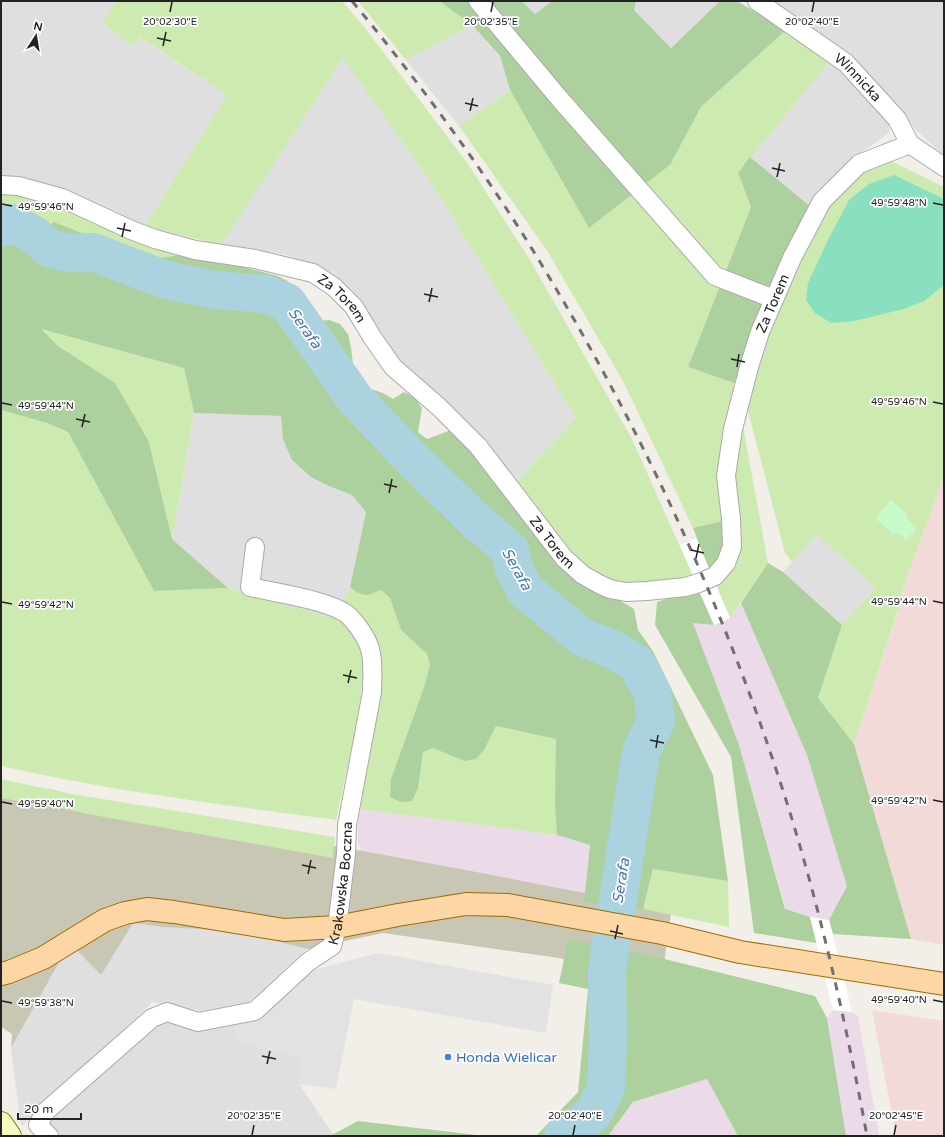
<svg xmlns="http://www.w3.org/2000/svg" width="945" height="1137" viewBox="0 0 945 1137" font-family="'Varela Round',sans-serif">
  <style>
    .residential { fill: #e0dfdf }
    .commercial { fill: #f2dad9 }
    .industrial { fill: #ebdbe8 }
    .construction { fill: #c7c7b4 }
    .grass { fill: #cdebb0 }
    .forest { fill: #add19e }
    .park { fill: #c8facc }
    .pitch { fill: #88e0be }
    .parking { fill: #e2e2e2 }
    .pier { fill: #fff }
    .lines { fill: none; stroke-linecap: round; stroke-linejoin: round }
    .river { stroke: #aad3df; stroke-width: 38 }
    .minor-casing { stroke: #a9a9a9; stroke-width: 20 }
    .secondary-casing { stroke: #707d05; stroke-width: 24 }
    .primary-casing { stroke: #a06b00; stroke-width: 24 }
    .minor { stroke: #fff; stroke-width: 18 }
    .secondary { stroke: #f7fabf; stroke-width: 22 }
    .primary { stroke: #fcd6a4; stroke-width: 22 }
    .rail { stroke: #707070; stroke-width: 3; stroke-dasharray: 8 8; stroke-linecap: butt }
    .ticks { fill: none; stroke: #222; stroke-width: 1.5 }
    .shop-dot { fill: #3f7fe0; stroke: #fff; stroke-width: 1.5 }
    .labels { text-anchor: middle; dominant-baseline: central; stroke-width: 3.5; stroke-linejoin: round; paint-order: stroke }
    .street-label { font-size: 14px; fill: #222; stroke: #fff }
    .shop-label { font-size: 14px; fill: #366cbe; stroke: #fff; text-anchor: start }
    .water-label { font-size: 15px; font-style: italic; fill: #4a7aab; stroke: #fff }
    .ticks-label { font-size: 10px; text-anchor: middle; fill: #222; stroke: #fff; stroke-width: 3.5; stroke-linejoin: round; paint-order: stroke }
  </style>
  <rect width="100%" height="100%" fill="#f2efe9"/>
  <!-- residential -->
  <g class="residential">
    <polygon points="1,1 116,1 102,24 134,45 138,37 227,95 145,226 56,187 23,177 1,177"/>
    <polygon points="522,1 552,1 535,14"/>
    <polygon points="636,1 720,1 671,48 634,10"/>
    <polygon points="774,1 944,1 944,155 915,129 858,62"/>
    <polygon points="472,25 500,57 510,90 459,126 406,60"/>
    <polygon points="343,57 432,184 576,418 515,483 467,426 399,361 352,290 319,266 287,255 221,245"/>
    <polygon points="830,61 889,123 890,132 861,153 817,191 811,207 750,157"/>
    <polygon points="194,413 281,416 283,439 331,487 352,495 366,512 350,587 337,619 228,588 172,539"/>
    <polygon points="817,535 876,588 842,625 783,572"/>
    <polygon points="133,923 162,927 218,930 255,936 307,949 249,1002 200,1011 153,1002 22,1126 20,1120 11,1048 70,943"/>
    <polygon points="168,1018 232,1022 239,1040 302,1058 299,1084 333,1134 330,1136 48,1136 43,1130 50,1115 157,1022"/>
  </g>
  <!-- commercial -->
  <g class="commercial">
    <polygon points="944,475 944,945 911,939 854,744 897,615 903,588"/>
    <polygon points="872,1010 944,1021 944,1136 896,1136"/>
  </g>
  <!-- industrial -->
  <g class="industrial">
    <polygon points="741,603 807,755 849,890 829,920 810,917 786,910 739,745 692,622 714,625 730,618"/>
    <polygon points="358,809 557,835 590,845 584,902 365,861 358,842"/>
    <polygon points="833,1010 852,1012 858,1016 879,1136 846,1136 827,1018"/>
    <polygon points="707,1079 738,1136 608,1136 633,1102"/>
  </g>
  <!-- construction -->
  <polygon class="construction" points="1,782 54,790 107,804 471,871 672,910 668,930 663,976 552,957 383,933 307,949 255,936 218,930 162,927 133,923 101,975 70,943 11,1048 12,1034 1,1027"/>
  <!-- grass -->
  <g class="grass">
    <polygon points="116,1 342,1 365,28 468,164 530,260 632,439 694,578 644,585 617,584 581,567 515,483 576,418 432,184 343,58 221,245 145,226 227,95 139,37 133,46 102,23"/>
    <polygon points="358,1 439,1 472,25 406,60"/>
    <polygon points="786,30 830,61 738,173 751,207 688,367 734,383 719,474 726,520 693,528 624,383 548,252 459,126 510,90 589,228 670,165 701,107"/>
    <polygon points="891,161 944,187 944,475 903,588 898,610 854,744 817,698 842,625 876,588 817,535 792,562 785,553 747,407 767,335 829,203 863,170"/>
    <path d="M1,192C45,193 82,217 121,234C140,242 160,248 179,255L150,260L1,210Z"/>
    <polygon points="40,329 184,368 194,413 172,539 149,442 79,360 58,346"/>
    <path d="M1,410L47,423L68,432L154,591L228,588L337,619L355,630L365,653L360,708L336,820C224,805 111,791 1,766Z"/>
    <polygon points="743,426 768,563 730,618 714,581 732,473"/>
    <polygon points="350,587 359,594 381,590 390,598 401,630 427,654 430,665 424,687 391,779 418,788 422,752 433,748 444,752 484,750 496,726 557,739 557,835 358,809 379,671 344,603"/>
    <polygon points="1,779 66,793 335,837 333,858 88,814 66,809 1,798"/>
    <polygon points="653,869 728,881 729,927 643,909"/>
  </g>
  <!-- forest -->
  <g class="forest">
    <polygon points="439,1 522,1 535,14 552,1 636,1 634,10 671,48 720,1 737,1 786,30 701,107 670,165 589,228 510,90 500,56 472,25"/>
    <polygon points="750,157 811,207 773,282 734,383 688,367 751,207 738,173"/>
    <path d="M1,210L48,226L54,222L150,260L179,255L220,261L278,276L289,282L295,292L305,316L317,321L329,320L340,324L348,334L351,347L354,373L359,385L383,393L393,399L404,392L415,398L422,408L418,432L427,439L451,430L611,595L634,609L638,630L653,651L713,775L728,881L653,869L643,909L584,902L590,845L557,835L555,804L556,739L496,726L484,750L476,759L465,761L433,748L423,752L418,788L412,801L401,802L390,797L391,779L424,687L430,665L427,654L401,630L390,598L381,590C367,597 362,597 350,587L366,512L352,495L331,487L311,477L292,460L283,439L281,416L194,413L184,368L41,329L58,346L115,383L149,442L172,539L228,588L154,591L68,432L47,423L1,410Z"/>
    <polygon points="726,520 726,547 710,572 693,528"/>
    <polygon points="768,563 783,572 842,625 818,698 854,744 911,939 833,934 829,920 847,886 807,755 741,603"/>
    <polygon points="698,589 714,625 693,623 739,745 785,909 810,917 817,943 754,933 731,757 655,625 657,602"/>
    <polygon points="568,939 636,952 815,996 827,1018 846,1136 738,1136 707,1079 633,1102 608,1136 536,1136 578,1092 588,989 559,983"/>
    <polygon points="358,1121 485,1136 330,1136"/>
  </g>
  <!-- park -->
  <polygon class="park" points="891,500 908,515 907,519 917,528 906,540 897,532 894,535 875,518"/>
  <!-- pitch -->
  <polygon class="pitch" points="894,175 944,199 944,285 924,301 904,309 854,321 831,323 815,313 806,300 808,283 828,240 849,200 869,184"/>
  <!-- parking -->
  <polygon class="parking" points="378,953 553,985 546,1033 354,999 336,1089 299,1084 302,1058 239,1040 232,1022 310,971"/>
  <!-- pier -->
  <g class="pier">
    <polygon points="696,538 730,618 714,625 680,545"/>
    <polygon points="810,917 829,920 852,1012 833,1010"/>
  </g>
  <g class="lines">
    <!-- river -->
    <polyline class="river" points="1,228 12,223 34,235 49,248 69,253 93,252 166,280 215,290 265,294 287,302 355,399 415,462 477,522 510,550 514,569 525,590 582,637 612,649 636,663 653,694 656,721 641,752 607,970 608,1039 606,1088 593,1114 563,1136"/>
    <defs>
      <g id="minor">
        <polyline points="478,1 559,98 715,276 774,299"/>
        <path id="s1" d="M757,1L846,63L897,119L910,144L944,167"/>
        <path id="s2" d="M1,185L18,186L62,198L131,230L155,239L195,250L255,259L313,273L334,287L354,307L372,337L393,367L440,408L478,446L564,558L583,575L601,585L610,589L626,592L647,591L685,587L699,583L715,576L726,563L732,547L731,519L726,476L733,429L749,367L760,332L792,258L822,201L859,164L910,144"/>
        <path id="s3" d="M49,1136L38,1125L45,1112L152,1018L167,1012L198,1022L255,1011L308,962L332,946L337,927L346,854L347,825L372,692C372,679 374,663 370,649C367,638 357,624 349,616C333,601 273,592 250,587L255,547"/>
      </g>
      <polyline id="secondary" points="1,1123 10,1136"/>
      <polyline id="primary" points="1,974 9,972 43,958 105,920 125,913 147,909 174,912 284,930 337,927 398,915 466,904 508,905 662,933 740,952 944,984"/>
    </defs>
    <!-- minor casing -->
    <use href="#minor" class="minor-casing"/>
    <!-- secondary casing -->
    <use href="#secondary" class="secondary-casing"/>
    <!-- primary casing -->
    <use href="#primary" class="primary-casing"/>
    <!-- minor -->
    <use href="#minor" class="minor"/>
    <!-- secondary -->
    <use href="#secondary" class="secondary"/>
    <!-- primary -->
    <use href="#primary" class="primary"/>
    <!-- rail -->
    <path class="rail" d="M352,1C414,76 472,154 524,236C637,417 728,612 791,816C823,921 847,1028 867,1136"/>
  </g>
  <!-- ticks -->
  <path class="ticks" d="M170,12L172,2M491,12L493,2M812,12L814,2M157,38L171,41M163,46L166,32M465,103L478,106M470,111L473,98M772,168L785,171M777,177L780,163M933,203L943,205M2,204L12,206M117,228L131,231M122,237L125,223M424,294L438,297M429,302L432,288M731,359L745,362M737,367L739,354M933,402L943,404M2,403L12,405M76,419L90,422M82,427L85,414M384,484L397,487M389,493L392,479M691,550L704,553M696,558L699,544M933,601L943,603M2,602L12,604M343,675L357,678M348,683L351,670M650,740L664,743M656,748L658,735M933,800L943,802M2,802L12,804M302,865L316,868M308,874L311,860M610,931L623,934M615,939L618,925M933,1000L943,1002M2,1001L12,1003M262,1056L276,1059M267,1064L270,1051M252,1135L254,1125M573,1135L575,1125M894,1135L896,1125"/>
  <!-- markers -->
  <circle class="shop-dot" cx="448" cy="1057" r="4"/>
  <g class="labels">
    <!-- street labels -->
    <g class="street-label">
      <text stroke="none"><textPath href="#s1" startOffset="127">Winnicka</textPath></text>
      <text stroke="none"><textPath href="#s2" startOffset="365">Za Torem</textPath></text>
      <text stroke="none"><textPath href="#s2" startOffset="1157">Za Torem</textPath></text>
      <text stroke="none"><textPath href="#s2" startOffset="689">Za Torem</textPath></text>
      <text stroke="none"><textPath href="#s3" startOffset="444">Krakowska Boczna</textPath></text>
    </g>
    <!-- shop labels -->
    <g class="shop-label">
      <text x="456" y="1057">Honda Wielicar</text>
    </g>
    <!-- water labels -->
    <g class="water-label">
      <text transform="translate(305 328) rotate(55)">Serafa</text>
      <text transform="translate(517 569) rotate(61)">Serafa</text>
      <text transform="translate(621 881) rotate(-81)">Serafa</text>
    </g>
  </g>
  <g class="ticks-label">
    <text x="170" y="25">20°02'30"E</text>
    <text x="491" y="25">20°02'35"E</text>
    <text x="812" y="25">20°02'40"E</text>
    <text x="899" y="206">49°59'48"N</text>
    <text x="46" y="210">49°59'46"N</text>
    <text x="899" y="405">49°59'46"N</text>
    <text x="46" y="409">49°59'44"N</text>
    <text x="899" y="605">49°59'44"N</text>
    <text x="46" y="608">49°59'42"N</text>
    <text x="899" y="804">49°59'42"N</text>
    <text x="46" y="807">49°59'40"N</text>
    <text x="899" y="1003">49°59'40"N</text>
    <text x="46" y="1006">49°59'38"N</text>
    <text x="254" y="1119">20°02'35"E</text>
    <text x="575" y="1119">20°02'40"E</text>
    <text x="896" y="1119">20°02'45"E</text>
  </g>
  <!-- border -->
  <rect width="945" height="1137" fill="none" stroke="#222222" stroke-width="4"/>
  <!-- north arrow -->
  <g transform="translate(36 36) rotate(12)" stroke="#ffffff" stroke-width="3" paint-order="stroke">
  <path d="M0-3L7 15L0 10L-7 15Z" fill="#222222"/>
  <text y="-6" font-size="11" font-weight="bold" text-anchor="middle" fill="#222222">N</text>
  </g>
  <!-- scale -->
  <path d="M18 1113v6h63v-6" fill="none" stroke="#222222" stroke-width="2"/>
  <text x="24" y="1113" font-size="12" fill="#222222" stroke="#ffffff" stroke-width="3" paint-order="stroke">20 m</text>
</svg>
